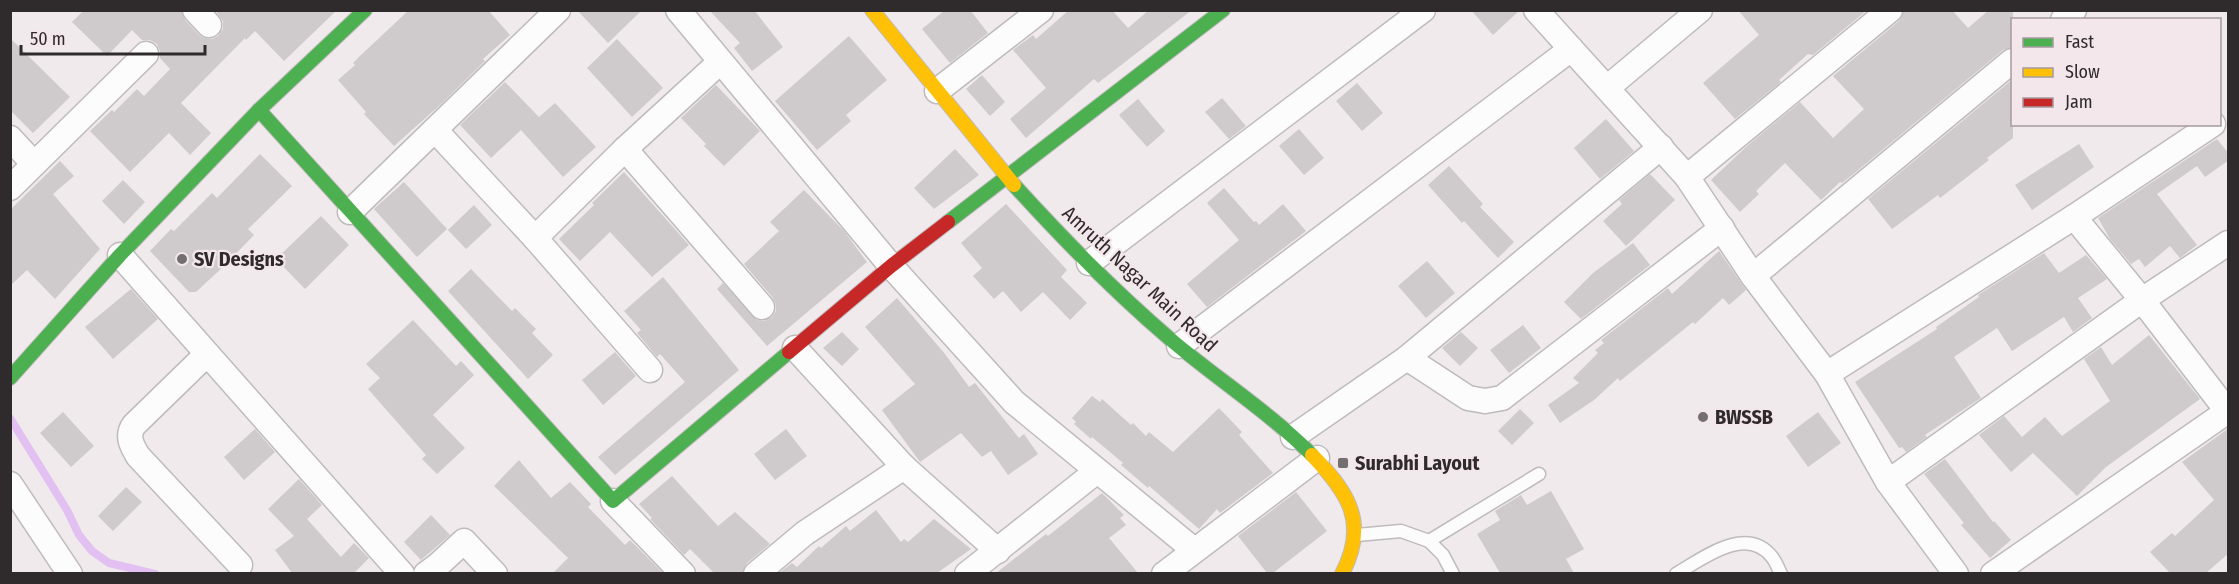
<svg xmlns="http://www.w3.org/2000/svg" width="2239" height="584" viewBox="0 0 2239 584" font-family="'Fira Sans Condensed',sans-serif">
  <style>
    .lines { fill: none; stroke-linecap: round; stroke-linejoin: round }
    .stream { stroke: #e2c1f2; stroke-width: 8 }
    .building { fill: #cfcacb }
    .lane-casing { stroke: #bfbbbc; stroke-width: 15 }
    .street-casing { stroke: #bfbbbc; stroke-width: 27 }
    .fast-casing { stroke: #bfbbbc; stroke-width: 16 }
    .slow-casing { stroke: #bfbbbc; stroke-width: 16 }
    .jam-casing { stroke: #bfbbbc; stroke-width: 16 }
    .lane { stroke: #fdfcfc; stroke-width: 12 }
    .street { stroke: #fdfcfc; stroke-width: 24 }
    .fast { stroke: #4caf50; stroke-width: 14 }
    .slow { stroke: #ffc107; stroke-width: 14 }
    .jam { stroke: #c62828; stroke-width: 14 }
    .poi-dot { fill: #736e6f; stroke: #f3e7eb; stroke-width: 2 }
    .labels { text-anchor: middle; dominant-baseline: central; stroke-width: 4.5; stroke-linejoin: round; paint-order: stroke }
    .poi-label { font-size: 20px; font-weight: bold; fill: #2f2b2c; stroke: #f3e7eb; text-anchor: start }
    .street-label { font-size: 20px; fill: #2f2b2c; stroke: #f3e7eb }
  </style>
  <rect width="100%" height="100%" fill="#f0eaec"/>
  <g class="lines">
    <!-- stream -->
    <polyline class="stream" points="10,418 67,510 79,535 92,551 109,563 155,574"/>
  </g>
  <!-- building -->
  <g class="building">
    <polygon points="84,10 181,10 185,20 199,35 204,38 212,39 218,36 223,29 223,21 215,10 337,10 284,61 255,31 246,40 245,38 181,103 211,133 190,155 169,133 130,172 90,131 112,110 114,112 137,89 144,96 170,69 160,58 160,51 157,44 150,40 142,40 132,30 107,56 72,22"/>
    <polygon points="409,10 488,10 510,35 483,59 485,61 440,105 394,146 364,114 366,112 338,80 355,65 353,63 361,55"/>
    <polygon points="577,10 642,10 608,43"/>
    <polygon points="709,10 754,10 783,47 752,71 734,48 740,43"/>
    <polygon points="945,10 970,10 988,33 950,63 922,29"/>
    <polygon points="1069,10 1112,10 1128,28 1149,10 1192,10 1098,83 1094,79 1026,138 1010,119 1046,88 1013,50 1033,35 1036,39"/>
    <polygon points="1471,10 1520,10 1493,35"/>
    <polygon points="1738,10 1867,10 1813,55 1808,54 1779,80 1781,82 1735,119 1703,83 1759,35"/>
    <polygon points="1904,10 1952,10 1968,28 1989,10 2013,10 2013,47 2003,50 1851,176 1842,183 1840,182 1821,200 1785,163 1756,191 1759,194 1740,212 1711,180 1747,146 1800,102 1833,138 1864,109 1833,76 1899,21"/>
    <polygon points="849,36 887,80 846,115 851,121 817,150 775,101"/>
    <polygon points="10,38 70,97 33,133 10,110"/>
    <polygon points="617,39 663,88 632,117 587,68"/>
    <polygon points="982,75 1005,102 990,116 966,89"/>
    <polygon points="2013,79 2013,138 1987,158 1989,160 1940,198 1938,195 1892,229 1868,199"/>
    <polygon points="505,82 539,117 555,103 596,147 563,177 521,130 491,158 460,125"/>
    <polygon points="1357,83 1383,113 1362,131 1336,101"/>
    <polygon points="716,85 760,131 724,166 704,146 706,144 681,118"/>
    <polygon points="1222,98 1246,126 1229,139 1205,112"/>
    <polygon points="1138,99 1165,131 1147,147 1119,115"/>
    <polygon points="1606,119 1634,151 1600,179 1574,148"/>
    <polygon points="1299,129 1324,158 1304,175 1279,146"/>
    <polygon points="2217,139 2229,154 2229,160 2205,177 2197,166 2157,194 2197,245 2180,258 2170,246 2145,267 2139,259 2131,264 2110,239 2098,218"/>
    <polygon points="2079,144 2094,167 2032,210 2015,185"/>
    <polygon points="955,149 979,175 934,209 914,188"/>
    <polygon points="260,154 292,186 248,229 254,235 223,267 196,292 189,292 150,251 171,229 174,231 212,193 217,198"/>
    <polygon points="60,161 74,176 53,194 100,249 55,299 27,270 10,286 10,210"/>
    <polygon points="1449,166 1483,204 1480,207 1514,242 1498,258 1464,221 1462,223 1428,185"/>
    <polygon points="624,172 689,245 652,277 610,232 580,261 559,239 594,205 592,203"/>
    <polygon points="1650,174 1675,200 1626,246 1603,221 1622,204 1619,200"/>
    <polygon points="123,180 145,202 124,224 102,201"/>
    <polygon points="404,182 447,229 417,257 374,209"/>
    <polygon points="1224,188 1254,222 1256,221 1259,225 1283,204 1306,231 1207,307 1187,284 1239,240 1207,203"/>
    <polygon points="804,190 844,231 867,262 767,346 717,289 723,283 757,320 764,321 772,317 776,311 776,305 773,298 744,264 779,231 770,222"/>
    <polygon points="1006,204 1067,270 1061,277 1087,303 1070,320 1043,292 1021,312 1003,291 994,299 973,276 982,268 961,243"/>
    <polygon points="474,205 492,225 466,249 448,230"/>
    <polygon points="321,216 349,245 305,289 276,259"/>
    <polygon points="1633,243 1650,265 1581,319 1564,302 1593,273"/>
    <polygon points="1719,251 1746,290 1729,305 1723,298 1695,324 1693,322 1620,381 1618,378 1594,400 1560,423 1548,405 1579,383 1573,378 1598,353 1595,350 1604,343 1601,340 1668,288 1672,294"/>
    <polygon points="2044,253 2059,273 2086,255 2107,279 2078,298 2092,318 2073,332 2064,317 2012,351 1997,328 1954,357 1981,398 1925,435 1927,437 1906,452 1902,447 1899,448 1855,382 1937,329 1936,327 1979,297 1978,295"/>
    <polygon points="1427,261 1455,293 1426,318 1398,286"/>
    <polygon points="471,269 512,311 515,308 536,329 532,333 553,355 528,379 448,291"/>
    <polygon points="663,277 739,370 615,475 598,457 685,382 660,354 657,357 637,333 641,330 624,311"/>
    <polygon points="131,289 158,319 113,359 85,327"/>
    <polygon points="897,298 945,354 969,387 975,383 1019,438 1024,434 1038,454 1008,475 991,451 982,457 961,433 920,462 882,410 915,384 865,327"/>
    <polygon points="413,320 456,366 461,361 474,375 433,415 465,448 437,474 422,459 426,455 368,389 380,378 366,364"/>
    <polygon points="1523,325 1541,348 1509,373 1490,350"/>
    <polygon points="842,332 859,349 842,366 823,348"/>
    <polygon points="1461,332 1478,348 1460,366 1442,348"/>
    <polygon points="2149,335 2200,399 2106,467 2077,496 2033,453 2011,472 1979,435 2004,416 2022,437 2045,417 2062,436 2110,401 2084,359 2101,347 2112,365"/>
    <polygon points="615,352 636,376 603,405 582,380"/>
    <polygon points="1092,396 1100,402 1102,399 1131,425 1133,423 1146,436 1149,432 1173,452 1219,408 1242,432 1239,435 1273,473 1220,513 1217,509 1199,529 1149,486 1148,488 1121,465 1123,463 1092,437 1091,439 1074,424 1076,422 1072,418"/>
    <polygon points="1520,409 1534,423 1512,445 1498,431"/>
    <polygon points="63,412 94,446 71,467 40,433"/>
    <polygon points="1818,412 1841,443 1808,467 1786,436"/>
    <polygon points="2229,428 2229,553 2206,573 2170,573 2150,552 2172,533 2175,536 2214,500 2182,462"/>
    <polygon points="255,429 275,452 244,480 224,457"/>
    <polygon points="786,429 807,456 775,480 754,454"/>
    <polygon points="1945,459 1993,522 1994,521 2011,540 1990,558 1961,525 1964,523 1924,474"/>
    <polygon points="519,460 551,498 570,482 591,504 588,507 625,545 630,540 663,573 553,573 568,558 494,486"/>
    <polygon points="672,476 718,526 735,512 770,544 747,563 742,573 714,573 690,549 684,555 650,519 652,518 639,504"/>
    <polygon points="299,479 322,505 307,519 341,557 354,543 369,558 355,572 357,573 292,573 275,550 294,536 268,509"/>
    <polygon points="126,487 142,502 113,531 98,516"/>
    <polygon points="1551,491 1584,549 1566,559 1574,573 1500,573 1477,534 1500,520 1495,511 1521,495 1527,505"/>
    <polygon points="1296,492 1327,531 1273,573 1267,573 1238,536"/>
    <polygon points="1102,493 1124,515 1120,518 1126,525 1109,538 1138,573 996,573 1046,534 1048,536"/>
    <polygon points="876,510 901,542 904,539 908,542 934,519 971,549 937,573 779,573 792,563 797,567 819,546 821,548 846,526 850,531"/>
    <polygon points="431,515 450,535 421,560 404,542"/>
  </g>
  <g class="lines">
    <defs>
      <g id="lane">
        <polyline points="1357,535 1401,531 1429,541 1443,555 1453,574"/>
        <polyline points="1429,541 1539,474"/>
        <path d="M1676,574C1702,559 1746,524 1772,557C1776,562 1778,568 1781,574"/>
      </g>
      <g id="street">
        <polyline points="195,10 209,25"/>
        <polyline points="678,10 891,266 1014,402 1194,550"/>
        <polyline points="1536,10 1687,177 1753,276 1827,374 2074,217 2142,300 2228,412"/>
        <polyline points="2063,20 2074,10"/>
        <polyline points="1607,88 1700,10"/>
        <polyline points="937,91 1041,10"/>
        <polyline points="435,130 535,238 650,370"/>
        <polyline points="10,138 34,164"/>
        <polyline points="625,149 762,307"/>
        <polyline points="1687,177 1890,10"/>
        <polyline points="10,188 146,54"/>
        <polyline points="350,212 558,10"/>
        <polyline points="2074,217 2213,124"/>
        <polyline points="535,238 625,149 720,62"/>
        <polyline points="120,255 402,574"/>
        <polyline points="1089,263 1423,10"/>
        <polyline points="1753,276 2012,61"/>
        <polyline points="1179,346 1571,49"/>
        <polyline points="795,348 904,467 998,551"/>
        <path d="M207,354L134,425C126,436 132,446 138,456L240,565"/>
        <polyline points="1407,358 1468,398 1485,401 1502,398 1722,228"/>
        <polyline points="1827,374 1888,482 1956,574"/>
        <polyline points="1293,437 1407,358 1661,147"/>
        <polyline points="1888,482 2142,300 2228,243"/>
        <polyline points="10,484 70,574"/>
        <polyline points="613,501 683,574"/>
        <polyline points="426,574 437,566 464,541 495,574"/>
        <polyline points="756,574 805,533 904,467"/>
        <polyline points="967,574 1097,471"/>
        <polyline points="1164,574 1317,458"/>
        <polyline points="1993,574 2228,411"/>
      </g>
      <g id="fast">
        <polyline points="259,110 613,501 789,352"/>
        <path d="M1014,185C1063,239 1115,292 1170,339C1217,379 1269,412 1312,455"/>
        <polyline points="948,222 1223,10"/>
        <polyline points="10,378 120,255 259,110 365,10"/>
      </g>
      <g id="slow">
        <polyline points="872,10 1014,185"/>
        <path d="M1312,455C1348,492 1369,523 1342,574"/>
      </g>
      <polyline id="jam" points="789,352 891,266 948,222"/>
    </defs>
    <!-- lane casing -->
    <use href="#lane" class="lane-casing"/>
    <!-- street casing -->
    <use href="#street" class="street-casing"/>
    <!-- fast casing -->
    <use href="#fast" class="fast-casing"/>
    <!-- slow casing -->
    <use href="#slow" class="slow-casing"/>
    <!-- jam casing -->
    <use href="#jam" class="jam-casing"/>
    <!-- lane -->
    <use href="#lane" class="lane"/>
    <!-- street -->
    <use href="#street" class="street"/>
    <!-- fast -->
    <use href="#fast" class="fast"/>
    <!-- slow -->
    <use href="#slow" class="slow"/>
    <!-- jam -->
    <use href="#jam" class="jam"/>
  </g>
  <!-- markers -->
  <g class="poi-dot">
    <circle cx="182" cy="259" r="6"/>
    <circle cx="1703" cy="417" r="6"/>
    <rect x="1337" y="457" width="12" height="12" rx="3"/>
  </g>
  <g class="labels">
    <!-- poi labels -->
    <g class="poi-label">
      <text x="194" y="259">SV Designs</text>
      <text x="1715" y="417">BWSSB</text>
      <text x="1355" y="463">Surabhi Layout</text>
    </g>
    <!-- street labels -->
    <g class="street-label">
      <text transform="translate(1140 279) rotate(43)">Amruth Nagar Main Road</text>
    </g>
  </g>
  <!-- border -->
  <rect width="2239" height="584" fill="none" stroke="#2f2b2c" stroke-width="24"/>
  <!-- legend -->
  <rect x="2011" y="18" width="210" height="108" fill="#f3e7eb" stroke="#a59c9f" stroke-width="1.5"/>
  <rect x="2023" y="38" width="30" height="9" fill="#4caf50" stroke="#a59c9f" stroke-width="1.5"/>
  <text x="2065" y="48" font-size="18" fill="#2f2b2c">Fast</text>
  <rect x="2023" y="68" width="30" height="9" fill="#ffc107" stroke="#a59c9f" stroke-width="1.5"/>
  <text x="2065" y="78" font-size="18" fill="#2f2b2c">Slow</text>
  <rect x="2023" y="98" width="30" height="9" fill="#c62828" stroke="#a59c9f" stroke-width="1.5"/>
  <text x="2065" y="108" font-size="18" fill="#2f2b2c">Jam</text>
  <!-- scale -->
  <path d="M21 45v9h184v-9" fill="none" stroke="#2f2b2c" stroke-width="3"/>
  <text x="30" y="45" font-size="18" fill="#2f2b2c" stroke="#f3e7eb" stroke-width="4.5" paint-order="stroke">50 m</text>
</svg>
